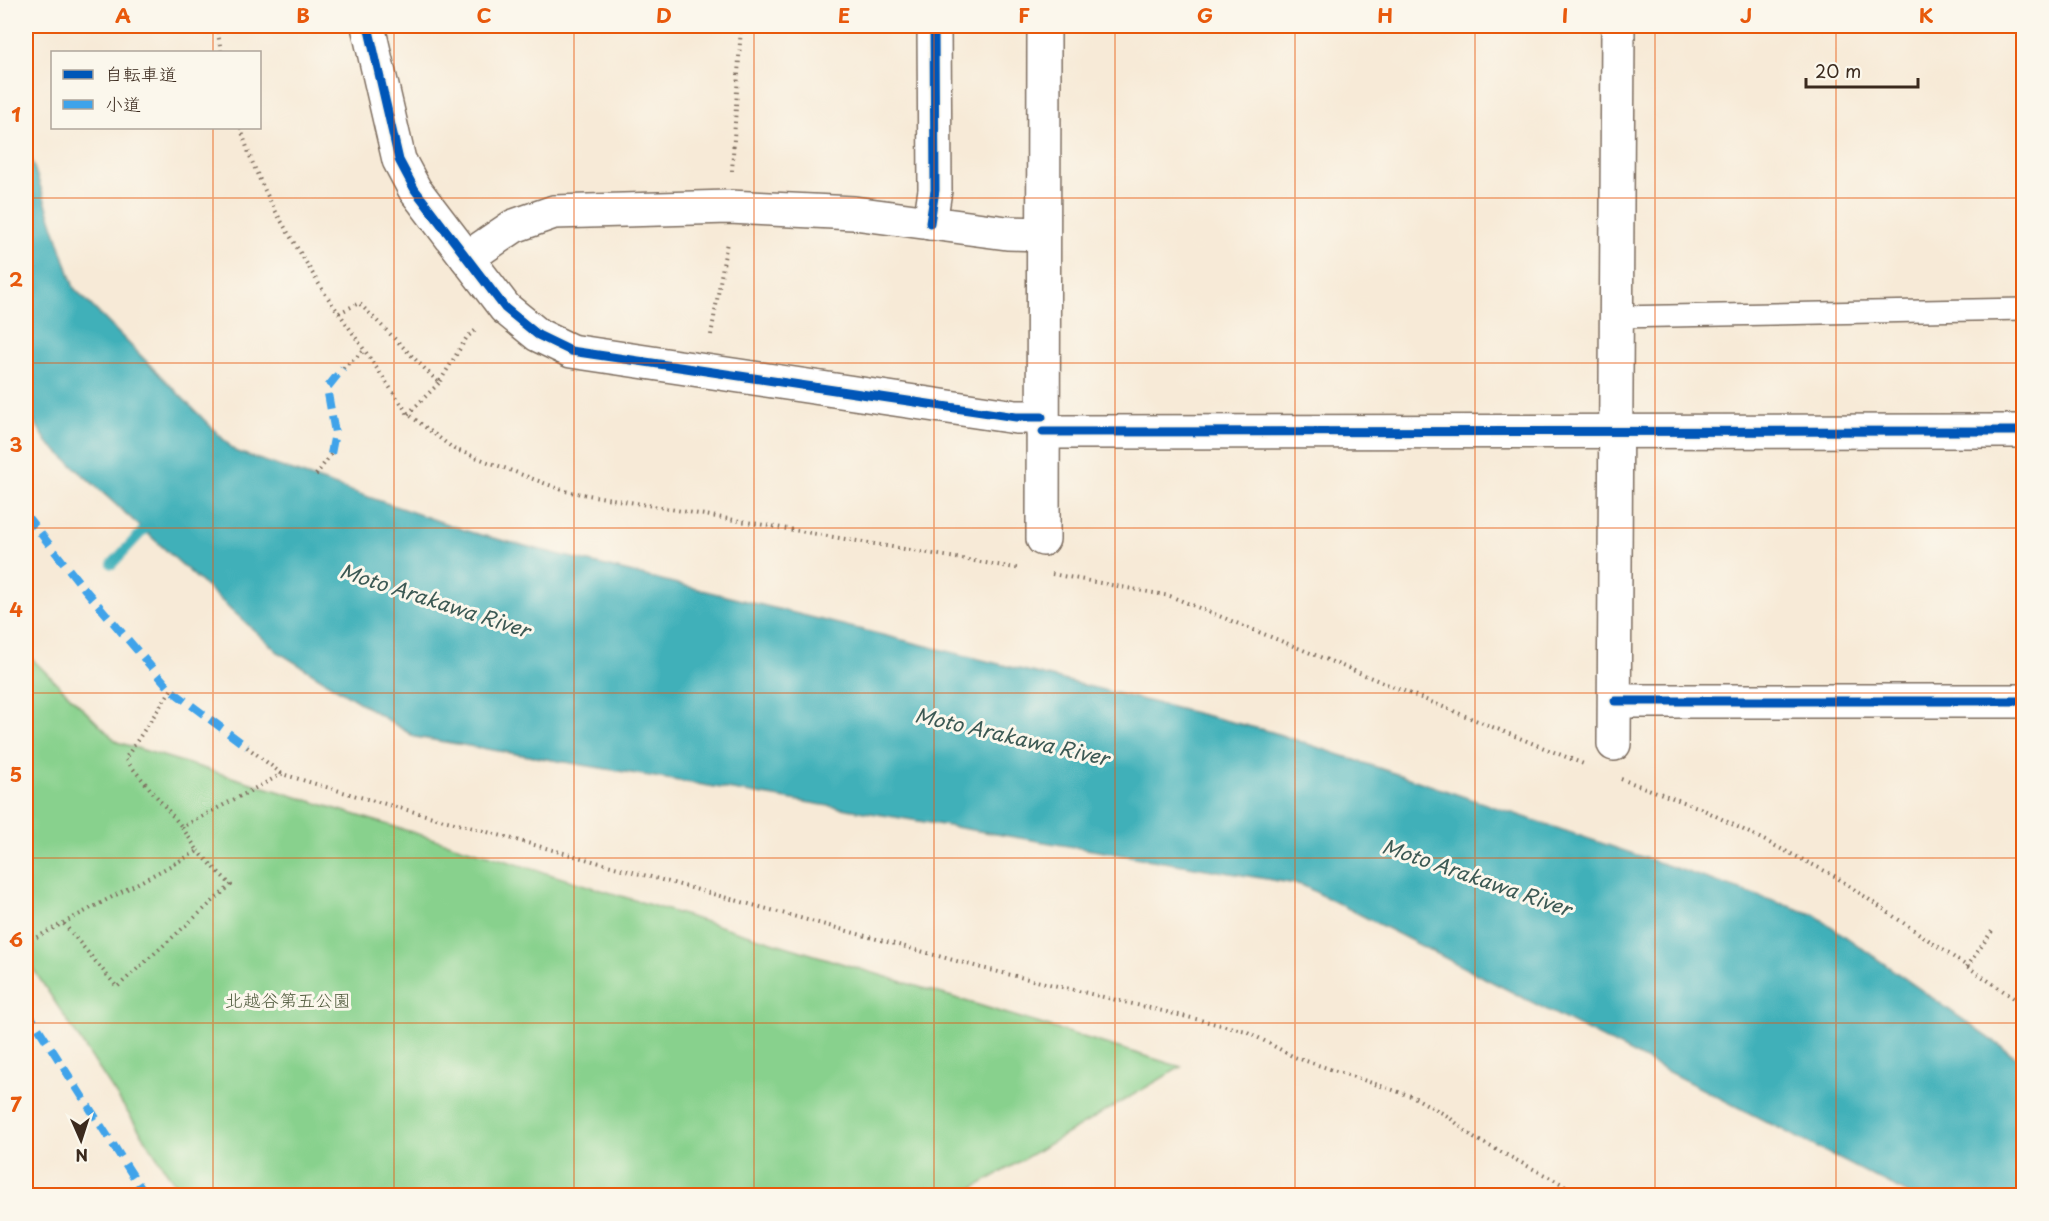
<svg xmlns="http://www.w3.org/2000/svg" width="2049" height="1221" viewBox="0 0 2049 1221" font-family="'Playpen Sans','Klee One',sans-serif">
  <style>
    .green { fill: #88d18d; stroke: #627e56; stroke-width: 1.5 }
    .water { fill: #3fb0b9; stroke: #3d6d6c; stroke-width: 1.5 }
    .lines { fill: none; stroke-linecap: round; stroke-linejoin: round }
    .stream { stroke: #3fb0b9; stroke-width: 10 }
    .service-casing { stroke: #7d6d5f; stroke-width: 24 }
    .minor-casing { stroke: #7d6d5f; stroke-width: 36 }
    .path { stroke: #7d6d5f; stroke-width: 4; stroke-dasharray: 1.5 4.5; stroke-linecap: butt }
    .service { stroke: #fff; stroke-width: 21 }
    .minor { stroke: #fff; stroke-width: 33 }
    .quiet { stroke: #3fa3ea; stroke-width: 8; stroke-dasharray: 15 8; stroke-linecap: butt }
    .cycleway-casing { stroke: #fbf7ec; stroke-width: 13 }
    .cycleway { stroke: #0057b8; stroke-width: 9 }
    .grid { fill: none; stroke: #e8590c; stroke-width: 1.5; stroke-opacity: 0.55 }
    .labels { text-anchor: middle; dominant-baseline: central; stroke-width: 6; stroke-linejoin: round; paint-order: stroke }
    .park-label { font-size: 18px; fill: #525c3f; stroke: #fbf7ec }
    .water-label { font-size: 20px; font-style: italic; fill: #3c5954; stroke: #fbf7ec }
    .neatline { fill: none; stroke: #e8590c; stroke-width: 2 }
    .grid-label { font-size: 20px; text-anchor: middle; font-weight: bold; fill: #e8590c }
  </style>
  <rect width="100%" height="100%" fill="#fbf7ec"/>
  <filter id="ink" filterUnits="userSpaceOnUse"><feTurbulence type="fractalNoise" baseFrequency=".0167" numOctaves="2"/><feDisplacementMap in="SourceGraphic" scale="12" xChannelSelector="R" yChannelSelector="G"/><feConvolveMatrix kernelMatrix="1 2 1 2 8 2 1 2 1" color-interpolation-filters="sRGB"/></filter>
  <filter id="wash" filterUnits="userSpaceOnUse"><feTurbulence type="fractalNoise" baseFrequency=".008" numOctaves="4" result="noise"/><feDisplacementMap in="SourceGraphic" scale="24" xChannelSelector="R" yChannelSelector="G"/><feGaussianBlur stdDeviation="1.35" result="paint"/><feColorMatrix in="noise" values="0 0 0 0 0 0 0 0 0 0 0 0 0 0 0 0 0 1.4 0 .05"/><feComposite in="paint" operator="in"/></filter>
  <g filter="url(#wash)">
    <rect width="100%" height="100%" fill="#f7ead7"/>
    <!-- green -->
    <polygon class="green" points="26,653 117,742 1181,1067 962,1195 182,1195 26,958"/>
    <!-- water -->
    <polygon class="water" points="26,143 74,288 235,451 473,533 1272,732 1815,915 2023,1062 2023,1195 1910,1195 1302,885 415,737 278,652 47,442 26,408"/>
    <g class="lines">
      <!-- stream -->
      <polyline class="stream" points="112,564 152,521"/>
    </g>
  </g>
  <g filter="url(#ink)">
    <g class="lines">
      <defs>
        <polyline id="service" points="1617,317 2024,309"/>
        <g id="minor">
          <polyline points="368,26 399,160 415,190 505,308 538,335 571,351 1016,417 1042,417"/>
          <polyline points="930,223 935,190 934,26"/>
          <polyline points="467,258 514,226 554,212 729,207 854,213 1007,233 1043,234"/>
          <polyline points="1043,432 2024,431"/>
          <polyline points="1043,539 1044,26"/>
          <polyline points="1615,701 2024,701"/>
          <polyline points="1614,744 1618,26"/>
        </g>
      </defs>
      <!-- service casing -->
      <use href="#service" class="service-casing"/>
      <!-- minor casing -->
      <use href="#minor" class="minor-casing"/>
      <!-- path -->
      <g class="path">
        <polyline points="217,26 221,52"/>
        <path d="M241,128C253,173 276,214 301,254C313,274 324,294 339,313L408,414L454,449L565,491L1021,569"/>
        <polyline points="732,171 741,26"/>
        <polyline points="339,313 359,303 439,383 467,337 476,330"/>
        <polyline points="711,335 727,242"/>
        <polyline points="343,368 365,350"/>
        <polyline points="408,414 439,383"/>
        <polyline points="316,475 331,454"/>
        <polyline points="1052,574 1170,596 1586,765"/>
        <polyline points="171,690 125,759 182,827"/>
        <polyline points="247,747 282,774 360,797 982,968 1246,1031 1294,1057 1414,1097 1449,1117 1474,1138 1585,1196"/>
        <polyline points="1621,779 1700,808 1833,875 2024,1005"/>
        <polyline points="64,924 117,987 231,885 198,851"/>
        <polyline points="26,943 198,851 182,827 282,774"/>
        <polyline points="1967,967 1992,931"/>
      </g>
      <!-- service -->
      <use href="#service" class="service"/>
      <!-- minor -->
      <use href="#minor" class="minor"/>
      <!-- quiet -->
      <g class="quiet">
        <polyline points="331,454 335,433 327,388 343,368"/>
        <polyline points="26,515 82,586 171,690 247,747"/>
        <polyline points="26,1009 146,1196"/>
      </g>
      <defs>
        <g id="cycleway">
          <polyline points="368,26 399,160 415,190 505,308 538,335 571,351 1016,417 1042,417"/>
          <polyline points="930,223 935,190 934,26"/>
          <polyline points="1043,432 2024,431"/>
          <polyline points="1615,701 2024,701"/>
        </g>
      </defs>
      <!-- cycleway casing -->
      <use href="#cycleway" class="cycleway-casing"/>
      <!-- cycleway -->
      <use href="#cycleway" class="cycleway"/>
    </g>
  </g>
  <!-- grid -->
  <path class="grid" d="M213,26V52M394,26V1196M574,26V1196M754,26V1196M934,26V1196M1115,26V1196M1295,26V1196M1475,26V1196M1655,26V1196M1836,26V1196M213,128V1196M26,198H2024M26,363H2024M26,528H2024M26,693H2024M26,858H2024M26,1023H2024"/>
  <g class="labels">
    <!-- park labels -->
    <g class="park-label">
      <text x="288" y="999">北越谷第五公園</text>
    </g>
    <!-- water labels -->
    <g class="water-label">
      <text transform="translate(435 600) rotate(18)">Moto Arakawa River</text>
      <text transform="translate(1012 736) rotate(13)">Moto Arakawa River</text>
      <text transform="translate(1477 877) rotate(19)">Moto Arakawa River</text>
    </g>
  </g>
  <!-- margin -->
  <rect width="2049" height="1221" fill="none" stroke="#fbf7ec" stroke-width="66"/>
  <!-- legend -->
  <rect x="51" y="51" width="210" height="78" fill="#fbf7ec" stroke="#aea59a" stroke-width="1.5"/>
  <rect x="63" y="70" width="30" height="9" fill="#0057b8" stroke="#aea59a" stroke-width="1.5"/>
  <text x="105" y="81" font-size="18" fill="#3b2a1e">自転車道</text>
  <rect x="63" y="100" width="30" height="9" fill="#3fa3ea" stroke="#aea59a" stroke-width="1.5"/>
  <text x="105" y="111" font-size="18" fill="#3b2a1e">小道</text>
  <!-- north arrow -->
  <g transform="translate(81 1140) rotate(177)" stroke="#fbf7ec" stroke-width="4.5" paint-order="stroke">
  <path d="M0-4.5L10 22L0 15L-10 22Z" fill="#3b2a1e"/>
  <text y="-9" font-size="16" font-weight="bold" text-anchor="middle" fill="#3b2a1e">N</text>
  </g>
  <!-- scale -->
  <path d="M1806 78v9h112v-9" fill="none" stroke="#3b2a1e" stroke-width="3"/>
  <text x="1815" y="78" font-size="18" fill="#3b2a1e" stroke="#fbf7ec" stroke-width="4.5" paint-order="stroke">20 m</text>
  <rect x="33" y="33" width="1983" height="1155" class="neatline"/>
  <g class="grid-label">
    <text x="123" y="23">A</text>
    <text x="303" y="23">B</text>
    <text x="484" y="23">C</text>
    <text x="664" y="23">D</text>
    <text x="844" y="23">E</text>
    <text x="1024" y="23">F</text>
    <text x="1205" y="23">G</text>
    <text x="1385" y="23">H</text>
    <text x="1565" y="23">I</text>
    <text x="1746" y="23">J</text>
    <text x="1926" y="23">K</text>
    <text x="16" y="122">1</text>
    <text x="16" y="287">2</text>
    <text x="16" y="452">3</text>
    <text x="16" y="617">4</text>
    <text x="16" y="782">5</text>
    <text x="16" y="947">6</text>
    <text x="16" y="1112">7</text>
  </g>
</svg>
